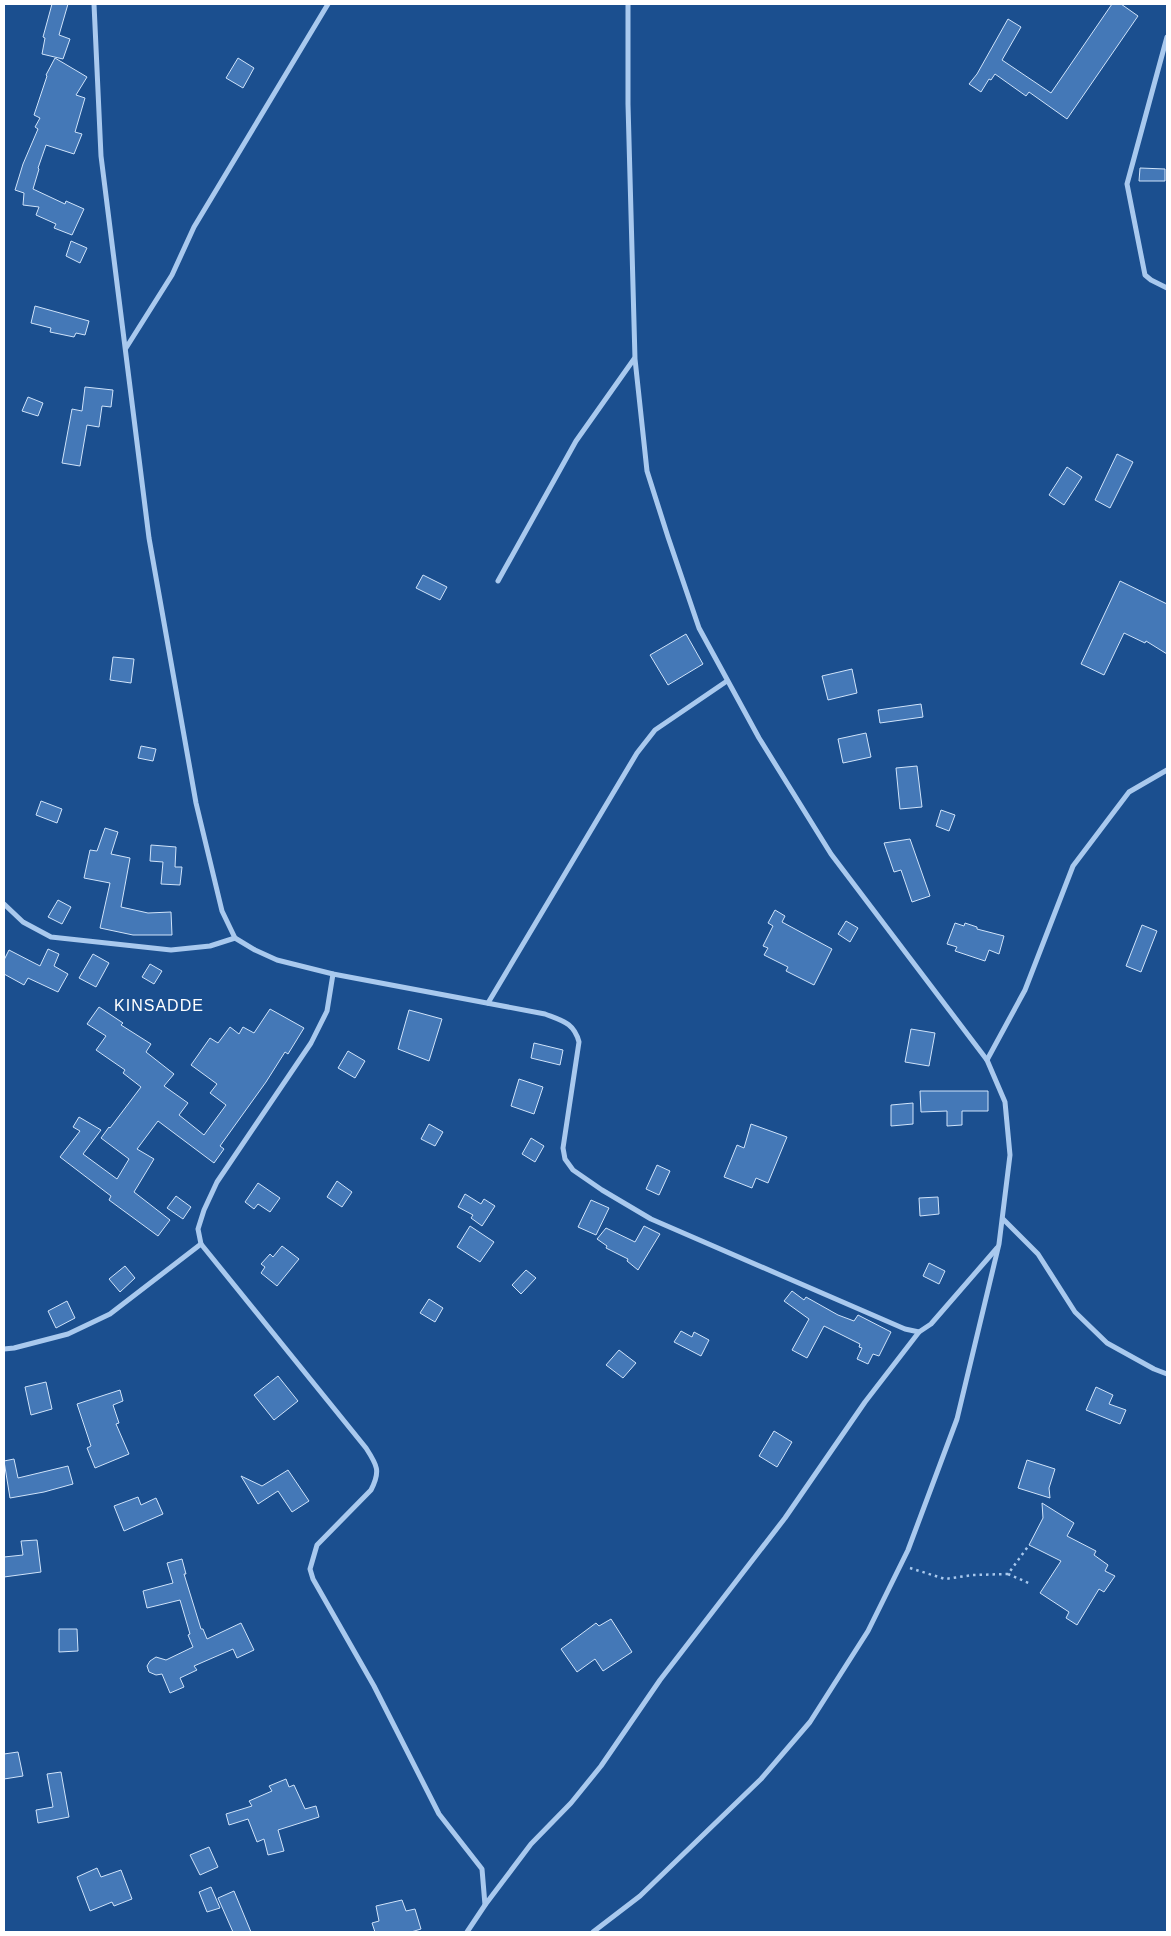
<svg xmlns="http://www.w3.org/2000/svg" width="1171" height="1936" viewBox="0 0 1171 1936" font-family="Helvetica,sans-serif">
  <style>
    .building { fill: #4478b7; stroke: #cfe3fa }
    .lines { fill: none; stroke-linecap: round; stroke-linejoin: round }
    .path { stroke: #a9c9ee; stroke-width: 2.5; stroke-dasharray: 2.5 4; stroke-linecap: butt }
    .street { stroke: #a9c9ee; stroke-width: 5 }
    .labels { text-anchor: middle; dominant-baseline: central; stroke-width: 4; stroke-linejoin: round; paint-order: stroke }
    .quarter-label { font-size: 16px; letter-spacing: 1px; fill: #fff; stroke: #1b4f8f }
  </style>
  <rect width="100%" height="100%" fill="#1b4f8f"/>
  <!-- building -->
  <g class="building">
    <polygon points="52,4 68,4 59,35 70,39 63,59 42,54 45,38 43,37"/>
    <polygon points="1112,4 1121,4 1138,16 1067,119 1029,92 1026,96 995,74 991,80 989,79 981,92 969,84 977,74 1008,19 1021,27 1002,60 1051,93"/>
    <polygon points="55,58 87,77 76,95 85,98 75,132 82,134 74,154 46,145 38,168 39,169 33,189 65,204 66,201 84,209 72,235 54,228 56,224 36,215 39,207 23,205 24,193 15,190 23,164 38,129 35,127 40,118 34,115 47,76 46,75"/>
    <polygon points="238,58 254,68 243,88 226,78"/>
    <polygon points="1140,168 1165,169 1165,181 1139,181"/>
    <polygon points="71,241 87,248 80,263 66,256"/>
    <polygon points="35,306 89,321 85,335 76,333 74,337 50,332 51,328 31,323"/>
    <polygon points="85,387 113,390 111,407 102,406 99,427 87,425 80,466 62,463 72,409 82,411"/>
    <polygon points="28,397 43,403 38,416 22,411"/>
    <polygon points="1117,454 1133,462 1110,508 1095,500"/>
    <polygon points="1067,467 1082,477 1064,505 1049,495"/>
    <polygon points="423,575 447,587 440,600 416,588"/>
    <polygon points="1120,581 1167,604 1167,654 1146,641 1145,643 1124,633 1104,675 1081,664"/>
    <polygon points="686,634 703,664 668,685 650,655"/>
    <polygon points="113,657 134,659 131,683 110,680"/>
    <polygon points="852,669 857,693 828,700 822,676"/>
    <polygon points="921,704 923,717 880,723 878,710"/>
    <polygon points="866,733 871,757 843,763 838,739"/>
    <polygon points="141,746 156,749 153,761 138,758"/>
    <polygon points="917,766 922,807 900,809 896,768"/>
    <polygon points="41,801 62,809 57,823 36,815"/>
    <polygon points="941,810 955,815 949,831 936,826"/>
    <polygon points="105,828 118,832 111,854 130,858 121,907 148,913 171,912 172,935 133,935 100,928 110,883 84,878 90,850 97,851"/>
    <polygon points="910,839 930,896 912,902 901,870 894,872 884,843"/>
    <polygon points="151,845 176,847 175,867 182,867 180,885 161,884 163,862 150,861"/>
    <polygon points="58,900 71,907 62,924 48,917"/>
    <polygon points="775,910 785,916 782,922 832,949 814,985 786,971 788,967 764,955 768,948 763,946 773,926 768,923"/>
    <polygon points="846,921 858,928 850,942 838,934"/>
    <polygon points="955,923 964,926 965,923 977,927 977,929 1004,936 999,954 989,950 985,961 955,951 957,947 947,944"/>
    <polygon points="1142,925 1157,931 1141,972 1126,966"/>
    <polygon points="48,949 59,954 54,966 68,974 58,992 28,978 24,985 4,974 4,960 9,950 40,966"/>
    <polygon points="93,954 109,963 96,987 79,978"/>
    <polygon points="150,964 162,971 154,984 142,977"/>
    <polygon points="99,1007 123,1023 121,1025 151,1044 146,1052 174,1074 164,1086 188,1103 179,1115 204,1135 226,1105 210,1093 217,1084 191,1065 210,1038 218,1043 230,1027 239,1034 243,1027 254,1033 270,1009 304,1028 288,1054 285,1052 266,1082 220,1146 224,1149 214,1163 158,1121 137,1149 154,1159 134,1192 170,1220 158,1236 109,1200 111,1196 60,1157 80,1131 73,1127 79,1117 101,1130 83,1154 117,1179 129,1159 101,1138 109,1127 110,1128 141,1087 123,1073 125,1070 96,1050 106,1036 87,1024"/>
    <polygon points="409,1010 442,1019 429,1061 398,1049"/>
    <polygon points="911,1029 935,1033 929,1066 905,1062"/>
    <polygon points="534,1043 563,1050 560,1065 531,1058"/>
    <polygon points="348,1051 365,1061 355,1078 338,1068"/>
    <polygon points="519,1079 543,1087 534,1114 511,1106"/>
    <polygon points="920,1091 988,1091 988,1111 962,1111 962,1125 947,1126 947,1111 921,1112"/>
    <polygon points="913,1103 913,1124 891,1126 891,1105"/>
    <polygon points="429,1124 443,1132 435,1146 421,1139"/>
    <polygon points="751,1124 787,1137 768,1183 756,1178 752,1188 724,1177 737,1145 744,1148"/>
    <polygon points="531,1138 544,1146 535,1162 522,1154"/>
    <polygon points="657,1165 670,1171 659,1195 646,1189"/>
    <polygon points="337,1181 352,1192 342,1207 327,1197"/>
    <polygon points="258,1183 280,1198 270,1212 258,1204 254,1209 245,1202"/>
    <polygon points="465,1194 481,1204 484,1199 495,1206 482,1226 471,1218 473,1215 458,1207"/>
    <polygon points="176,1196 191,1207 183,1219 167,1208"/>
    <polygon points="938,1197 939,1214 920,1216 919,1198"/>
    <polygon points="591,1200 609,1208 596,1235 578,1227"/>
    <polygon points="470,1226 494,1242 480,1262 457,1247"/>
    <polygon points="644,1226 660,1234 638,1270 627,1261 628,1259 606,1248 607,1246 597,1239 606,1228 635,1242"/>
    <polygon points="282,1246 299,1259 277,1286 261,1273 265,1267 261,1264 270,1254 273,1257"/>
    <polygon points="929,1263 945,1271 939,1284 923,1276"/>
    <polygon points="125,1266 135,1278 120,1292 109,1279"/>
    <polygon points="526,1270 536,1278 521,1294 512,1285"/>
    <polygon points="792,1291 804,1300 806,1297 838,1315 854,1321 858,1315 891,1332 879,1356 873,1354 868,1364 857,1359 862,1348 859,1347 860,1344 824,1326 807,1358 792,1350 809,1319 784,1301"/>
    <polygon points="429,1299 443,1308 435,1322 420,1313"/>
    <polygon points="67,1301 75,1318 56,1328 48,1311"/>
    <polygon points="681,1331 692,1337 694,1332 709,1340 701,1356 674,1342"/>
    <polygon points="619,1350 636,1363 623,1378 606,1365"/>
    <polygon points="278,1376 298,1401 274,1420 254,1395"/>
    <polygon points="46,1382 52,1409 31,1415 25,1387"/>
    <polygon points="1096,1387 1113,1395 1109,1404 1126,1410 1120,1424 1086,1410"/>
    <polygon points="120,1390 123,1401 113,1405 119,1423 116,1424 129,1454 95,1468 87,1448 91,1446 77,1404"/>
    <polygon points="774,1431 792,1442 777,1467 759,1456"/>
    <polygon points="14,1459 18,1478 68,1466 73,1484 44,1492 10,1498 4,1461"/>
    <polygon points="1027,1460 1055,1469 1049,1488 1050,1498 1018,1488"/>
    <polygon points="288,1470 309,1501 292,1512 278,1491 258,1504 241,1476 262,1486"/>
    <polygon points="138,1497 141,1505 156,1498 163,1514 124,1531 114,1506"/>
    <polygon points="1042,1503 1074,1523 1067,1536 1096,1551 1094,1555 1108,1565 1105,1571 1115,1576 1104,1592 1099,1589 1077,1625 1066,1618 1069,1612 1040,1593 1061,1561 1029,1545 1043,1518"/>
    <polygon points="37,1540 41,1572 4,1577 4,1557 23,1555 21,1541"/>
    <polygon points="182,1559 186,1574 184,1574 201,1629 203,1629 207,1639 241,1623 254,1650 237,1658 233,1649 194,1666 197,1670 180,1678 184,1687 170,1693 162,1674 156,1675 149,1672 147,1666 150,1661 156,1657 166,1660 193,1647 188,1635 190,1634 180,1600 147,1608 143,1591 173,1583 167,1563"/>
    <polygon points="611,1619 632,1652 603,1671 595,1659 577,1672 561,1649 596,1623 599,1626"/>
    <polygon points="59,1629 77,1629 78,1651 59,1652"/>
    <polygon points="18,1752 23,1776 4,1779 4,1754"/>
    <polygon points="61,1772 69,1817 38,1823 36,1810 53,1807 47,1774"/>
    <polygon points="286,1779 289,1787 294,1785 305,1809 316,1806 319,1817 278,1830 284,1851 268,1855 264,1839 257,1842 248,1819 229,1825 226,1814 252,1806 249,1801 272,1791 269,1786"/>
    <polygon points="209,1847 218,1867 200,1875 190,1855"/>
    <polygon points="97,1868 101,1877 121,1870 132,1899 114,1906 112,1902 90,1911 77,1877"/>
    <polygon points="211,1887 220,1908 207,1912 199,1892"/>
    <polygon points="234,1891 251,1932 233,1932 218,1898"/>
    <polygon points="402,1900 406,1911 415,1909 421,1929 411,1932 375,1932 372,1923 379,1921 376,1906"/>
  </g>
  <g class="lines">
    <!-- path -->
    <g class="path">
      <polyline points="910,1568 945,1579 973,1575 1008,1574 1029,1545"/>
      <polyline points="1008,1574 1031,1584"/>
    </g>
    <!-- street -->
    <g class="street">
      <path d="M94,4L101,156L149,538L196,803L222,911L235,938L255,950L277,960L333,974L545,1014C563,1021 574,1023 579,1042L563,1148L565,1159L573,1170L602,1190L651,1219L905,1329L919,1332"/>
      <polyline points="1167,37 1127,184 1145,275 1151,280 1167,288"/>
      <polyline points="126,348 172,275 194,227 328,4"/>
      <polyline points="498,581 576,441 634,359"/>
      <polyline points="4,904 23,922 51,937 171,950 210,946 235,938"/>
      <path d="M333,974L327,1011L311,1043L217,1182L204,1210L198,1229L201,1244L366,1448C377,1465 381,1471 371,1490L317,1545L310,1569L313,1579L374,1686L439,1814L482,1869L485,1905L467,1932"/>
      <polyline points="488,1003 637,753 655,730 727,681"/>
      <polyline points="987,1060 1025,990 1073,866 1129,792 1167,770"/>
      <polyline points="1003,1219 1038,1254 1075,1312 1107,1343 1154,1369 1167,1374"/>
      <polyline points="4,1349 14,1348 68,1334 110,1314 201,1244"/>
      <polyline points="485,1905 531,1844 571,1803 601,1766 660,1680 785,1518 865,1402 919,1332 931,1324 997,1248"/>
      <polyline points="593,1932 640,1896 761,1779 810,1722 868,1631 908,1550 957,1419 999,1244 1010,1155 1005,1102 987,1060 831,854 759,738 699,628 668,537 647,471 635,359 628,104 628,4"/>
    </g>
  </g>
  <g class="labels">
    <!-- quarter labels -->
    <g class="quarter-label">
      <text x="159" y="1005">KINSADDE</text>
    </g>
  </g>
  <!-- border -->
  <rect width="1171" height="1936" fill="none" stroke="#ffffff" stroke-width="10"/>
</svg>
